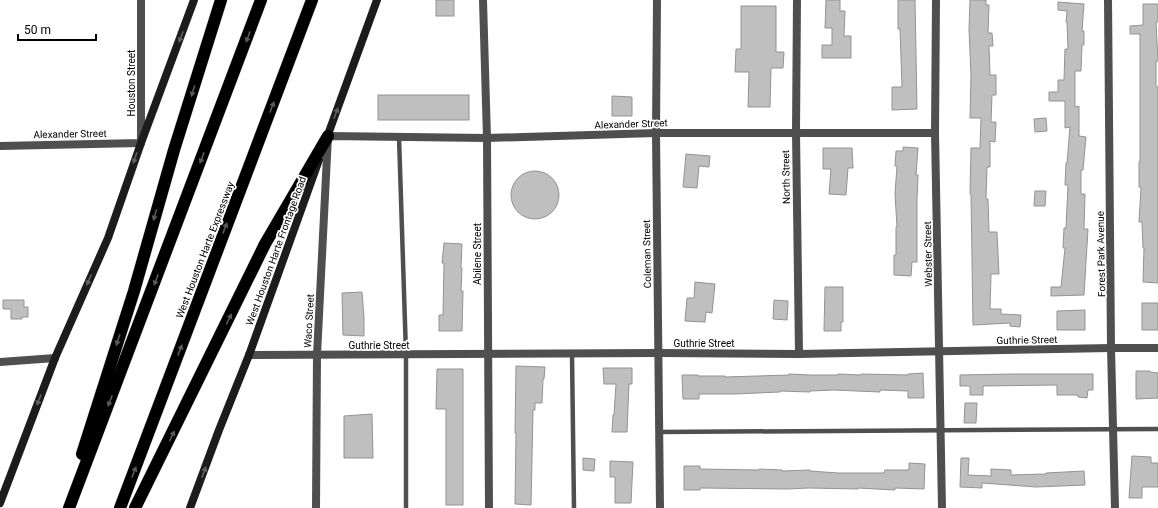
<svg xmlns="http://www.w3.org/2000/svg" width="1158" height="508" viewBox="0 0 1158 508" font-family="Roboto,sans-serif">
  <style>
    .building { fill: #bfbfbf; stroke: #939393 }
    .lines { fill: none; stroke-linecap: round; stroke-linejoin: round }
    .motorway-casing { stroke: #dbdbdb; stroke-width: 13 }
    .service { stroke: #4f4f4f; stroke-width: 4.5 }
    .minor { stroke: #4f4f4f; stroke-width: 8 }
    .secondary { stroke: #1c1c1c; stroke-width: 8 }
    .motorway { stroke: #000; stroke-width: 12 }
    .oneway { fill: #606060 }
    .oneway2 { fill: #595959 }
    .labels { text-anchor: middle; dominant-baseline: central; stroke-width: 3.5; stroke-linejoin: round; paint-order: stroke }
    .street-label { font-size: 10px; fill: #000; stroke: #fff }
  </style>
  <rect width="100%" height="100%" fill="#fff"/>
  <!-- building -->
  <g class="building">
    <rect x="436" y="0" width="18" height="16"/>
    <polygon points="826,0 840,0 840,11 845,11 844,36 851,36 851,58 822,58 822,45 832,45 832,28 825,28"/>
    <polygon points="898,0 915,0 917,109 892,110 892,87 902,87 900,29 898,29"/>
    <polygon points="970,0 986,0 986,5 989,5 988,33 992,33 993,46 989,46 990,75 996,75 996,95 992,95 991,122 996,122 995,142 990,141 990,167 987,167 986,199 988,199 989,232 997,232 999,274 991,274 990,309 1001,309 1001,314 1021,315 1020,327 1010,326 1010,323 973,325 971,194 970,194 971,148 980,148 981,118 970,118 971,75 969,29"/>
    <polygon points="1058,2 1084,4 1082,31 1084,31 1084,45 1082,45 1081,71 1075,71 1075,107 1079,106 1079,136 1086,137 1083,170 1081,170 1081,194 1085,194 1084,229 1088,229 1084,295 1051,296 1051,287 1061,287 1065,248 1063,248 1064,228 1066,228 1068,185 1065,185 1066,163 1067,163 1070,127 1065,128 1065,101 1049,101 1049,92 1058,92 1058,80 1064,80 1065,49 1068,49 1067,22 1066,22 1067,11 1058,10"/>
    <polygon points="1143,4 1158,4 1158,22 1156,22 1158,61 1156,61 1156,86 1158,87 1158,283 1143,282 1144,248 1143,248 1142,222 1139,222 1141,187 1139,187 1139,162 1140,162 1140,34 1130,34 1130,26 1143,25"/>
    <polygon points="741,6 776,6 776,52 784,52 783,68 771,68 770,107 748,107 749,72 735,72 736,49 741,49"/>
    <rect x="378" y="95" width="91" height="25"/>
    <polygon points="612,96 632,97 632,116 612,116"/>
    <polygon points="1046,118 1047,131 1035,132 1034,119"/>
    <polygon points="903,147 918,148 916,175 918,175 917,199 917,262 912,262 911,276 894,275 894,255 896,255 896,227 897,227 895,194 897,166 895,166 896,151 903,151"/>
    <polygon points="823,148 852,148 853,168 848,168 846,195 829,194 831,169 823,169"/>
    <polygon points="686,154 710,156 709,167 699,166 697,188 683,187"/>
    <circle cx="535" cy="195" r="24"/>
    <polygon points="1035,191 1046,191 1045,206 1034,206"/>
    <polygon points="444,243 462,244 461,267 462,268 461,291 463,291 462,331 439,331 439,315 443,315 444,263 442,263"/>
    <polygon points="695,282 715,284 712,313 706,312 705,322 685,321 687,298 694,298"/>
    <polygon points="825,287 843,287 843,322 841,322 841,331 824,331"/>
    <polygon points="362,292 364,318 364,336 343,335 342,293"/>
    <polygon points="3,300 24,300 24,307 28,307 28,317 22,317 22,319 11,319 11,309 3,309"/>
    <polygon points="774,300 788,301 787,320 773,319"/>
    <rect x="1142" y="303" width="16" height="27"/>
    <polygon points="1085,310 1085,330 1057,330 1057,311"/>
    <polygon points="516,366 545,367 544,379 543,379 542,403 535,403 535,410 533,410 531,505 515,504 516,433 515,433"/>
    <polygon points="603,368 632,368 632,384 629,384 627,432 612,432 613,415 614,415 616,384 604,384"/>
    <polygon points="437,369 463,369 463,505 446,505 446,409 436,409"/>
    <polygon points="1136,371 1150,371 1150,372 1158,373 1158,398 1136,399"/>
    <polygon points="923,373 924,398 908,398 908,391 880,390 880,392 834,390 810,391 810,392 780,391 780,392 734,394 699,394 699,399 683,399 682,375 698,375 698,376 725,376 725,377 789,375 789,374 811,375 838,375 838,374 861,375 861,374 908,375 908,374"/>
    <polygon points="1012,374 1093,374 1093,390 1088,390 1087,398 1078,397 1078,395 1057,395 1057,385 983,386 983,395 970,395 970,386 960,386 960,375"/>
    <polygon points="965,403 977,403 976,423 964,423"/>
    <polygon points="372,414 373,458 344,458 344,416"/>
    <polygon points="1132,456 1151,457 1151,463 1158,463 1158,487 1142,487 1142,498 1129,498"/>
    <polygon points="583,458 595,459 594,471 583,470"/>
    <polygon points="961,458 969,458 968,475 991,476 991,469 1011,470 1011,475 1046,474 1046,473 1084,471 1085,485 1036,487 982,483 982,488 960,487"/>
    <polygon points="610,461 633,462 631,503 615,503 615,477 610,477"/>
    <polygon points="909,463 925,464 924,489 895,488 895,490 858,488 858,489 809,488 787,489 700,488 700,490 684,490 684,466 700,466 700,469 759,470 759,469 782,470 782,471 810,470 810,471 838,473 884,473 885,470 909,470"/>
  </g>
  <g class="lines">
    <defs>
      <g id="motorway">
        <polyline points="82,454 134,291 174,150 221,0"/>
        <polyline points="69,508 261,0"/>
        <polyline points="120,508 312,0"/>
        <polyline points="135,508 265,244 328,136"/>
      </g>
    </defs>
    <!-- motorway casing -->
    <use href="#motorway" class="motorway-casing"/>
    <!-- service -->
    <g class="service">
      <polyline points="399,137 406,354 406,508"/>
      <polyline points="572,354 574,508"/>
      <polyline points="659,432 1158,429"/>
    </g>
    <!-- minor -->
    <g class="minor">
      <polyline points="483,0 487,138 489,508"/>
      <polyline points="657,0 656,133 660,508"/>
      <polyline points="797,0 796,132 799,354"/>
      <polyline points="936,0 935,133 942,508"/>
      <polyline points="1108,0 1111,348 1115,508"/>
      <polyline points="0,146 141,143 141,0"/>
      <polyline points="249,355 658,353 799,354 1111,348 1158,348"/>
      <polyline points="0,362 55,358"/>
      <polyline points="316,508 317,355 328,136 487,138 656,133 935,133"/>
    </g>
    <!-- secondary -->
    <g class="secondary">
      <polyline points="326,140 377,0"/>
      <polyline points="0,503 55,358 108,238 141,143 194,0"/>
      <polyline points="190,508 219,430 249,355 319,160"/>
    </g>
    <!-- motorway -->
    <use href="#motorway" class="motorway"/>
  </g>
  <!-- one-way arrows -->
  <defs><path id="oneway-solid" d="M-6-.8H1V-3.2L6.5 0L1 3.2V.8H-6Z"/></defs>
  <g class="oneway">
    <use href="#oneway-solid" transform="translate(181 37) rotate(111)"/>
    <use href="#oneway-solid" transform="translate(336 113) rotate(-70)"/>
    <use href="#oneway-solid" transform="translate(135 158) rotate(109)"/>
    <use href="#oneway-solid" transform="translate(89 280) rotate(114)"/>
    <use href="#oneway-solid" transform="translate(39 400) rotate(111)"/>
    <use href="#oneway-solid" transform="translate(204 472) rotate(-70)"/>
  </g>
  <g class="oneway2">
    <use href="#oneway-solid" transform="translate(248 37) rotate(110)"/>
    <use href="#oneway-solid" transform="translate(193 91) rotate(107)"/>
    <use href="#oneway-solid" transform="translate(272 107) rotate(-69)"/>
    <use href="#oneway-solid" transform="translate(202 158) rotate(111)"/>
    <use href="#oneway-solid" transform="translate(155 215) rotate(106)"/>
    <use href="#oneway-solid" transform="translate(225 228) rotate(-69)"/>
    <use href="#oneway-solid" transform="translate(156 280) rotate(111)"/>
    <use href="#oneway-solid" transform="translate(229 319) rotate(-64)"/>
    <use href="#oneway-solid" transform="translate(118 340) rotate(108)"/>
    <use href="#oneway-solid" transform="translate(180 350) rotate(-69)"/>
    <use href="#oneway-solid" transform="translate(110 401) rotate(111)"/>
    <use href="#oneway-solid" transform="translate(172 436) rotate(-64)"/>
    <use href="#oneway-solid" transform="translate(134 472) rotate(-69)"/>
  </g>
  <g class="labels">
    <!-- street labels -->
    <g class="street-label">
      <text transform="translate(131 83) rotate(-90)">Houston Street</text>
      <text transform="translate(631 124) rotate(-2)">Alexander Street</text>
      <text transform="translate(70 134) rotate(-1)">Alexander Street</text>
      <text transform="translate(786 177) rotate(-91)">North Street</text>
      <text transform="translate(205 250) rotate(-69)">West Houston Harte Expressway</text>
      <text transform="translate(276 251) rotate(-70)">West Houston Harte Frontage Road</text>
      <text transform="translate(477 254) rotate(-90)">Abilene Street</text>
      <text transform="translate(647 254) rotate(-91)">Coleman Street</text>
      <text transform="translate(928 254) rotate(-91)">Webster Street</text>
      <text transform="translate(1101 254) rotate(-91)">Forest Park Avenue</text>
      <text transform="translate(309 321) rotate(-87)">Waco Street</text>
      <text transform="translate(1027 340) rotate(-1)">Guthrie Street</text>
      <text x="704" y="343">Guthrie Street</text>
      <text x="379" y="345">Guthrie Street</text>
    </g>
  </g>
  <!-- scale -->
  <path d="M18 34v6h78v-6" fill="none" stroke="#000000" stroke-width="2"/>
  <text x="24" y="34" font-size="12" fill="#000000" stroke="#ffffff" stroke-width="3" paint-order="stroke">50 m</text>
</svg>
